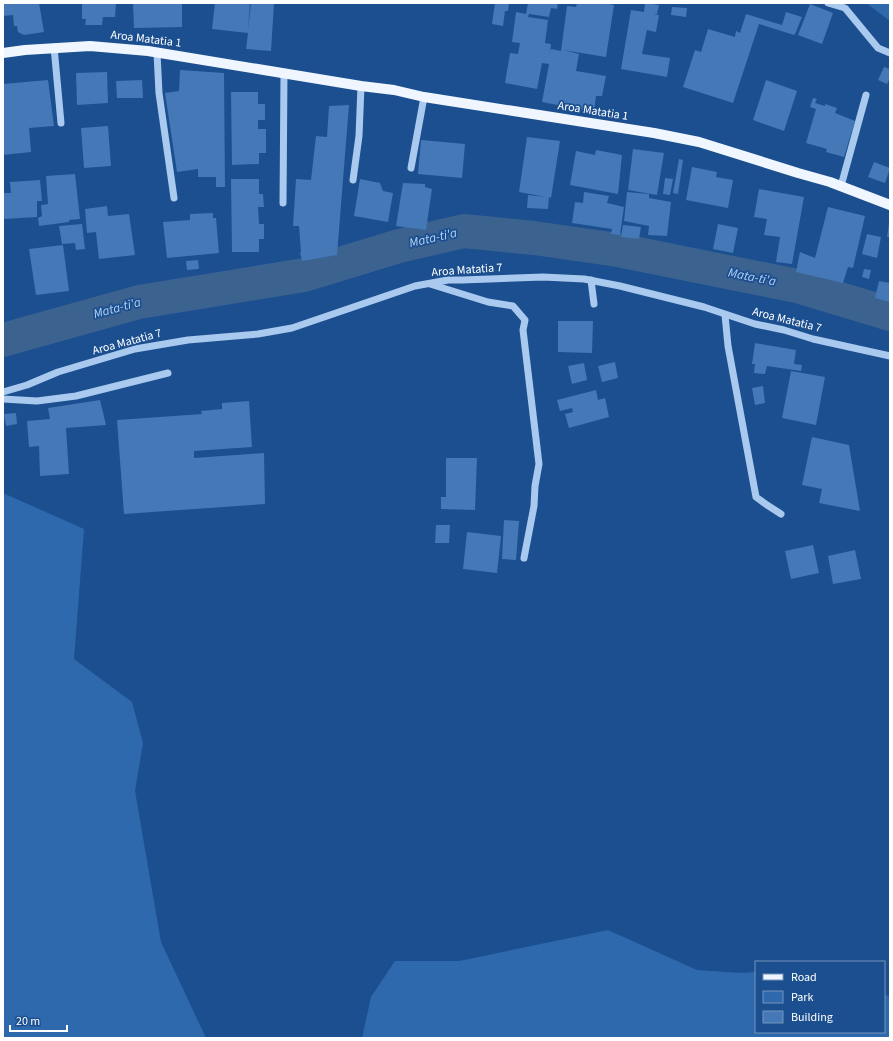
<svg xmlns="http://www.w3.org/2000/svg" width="893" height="1041" viewBox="0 0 893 1041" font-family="'Source Sans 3',sans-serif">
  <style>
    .green { fill: #2e69ad }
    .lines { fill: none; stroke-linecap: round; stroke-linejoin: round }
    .river { stroke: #3c6290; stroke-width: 34 }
    .building { fill: #4478b7 }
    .minor { stroke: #a9c9ee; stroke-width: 7 }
    .major { stroke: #f0f6ff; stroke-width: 10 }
    .labels { text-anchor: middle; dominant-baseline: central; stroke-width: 3.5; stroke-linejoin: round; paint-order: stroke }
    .street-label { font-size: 12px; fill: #fff; stroke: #1b4f8f }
    .water-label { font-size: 13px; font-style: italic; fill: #b5d3f5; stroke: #1b4f8f }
  </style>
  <rect width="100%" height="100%" fill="#1b4f8f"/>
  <!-- green -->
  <g class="green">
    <polygon points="866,3 890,3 890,21"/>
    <polygon points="3,493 84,529 74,659 132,702 143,743 135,791 161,942 206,1038 3,1038"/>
    <polygon points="608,930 697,970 741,973 756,972 756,1032 884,1032 884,994 890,997 890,1038 362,1038 371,997 395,961 459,961"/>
  </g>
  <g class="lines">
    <!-- river -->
    <polyline class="river" points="3,340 139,302 304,275 399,246 464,231 534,238 618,250 797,286 890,314"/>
  </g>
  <!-- building -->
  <g class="building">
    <polygon points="3,3 39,3 44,32 24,35 18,32 17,26 14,26 13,15 3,16"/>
    <polygon points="82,3 116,3 115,17 103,17 102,25 85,25 86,19 82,19"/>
    <polygon points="133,3 182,3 182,27 134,28"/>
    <polygon points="215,3 250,3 248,30 251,3 274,4 271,51 246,49 248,33 212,29"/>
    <polygon points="495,3 509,3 508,11 505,11 503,26 492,24"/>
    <polygon points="528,3 558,3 557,9 551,8 549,17 529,14 528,17 548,20 545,43 551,44 550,53 551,49 561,51 567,6 576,7 577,3 602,3 614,5 606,57 563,50 579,54 576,71 606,76 602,96 596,96 594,112 542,102 549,64 542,63 537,89 505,83 510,53 518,54 520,43 512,42 516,12 526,14"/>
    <polygon points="645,3 659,5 657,14 653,14 659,15 656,32 647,30 642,54 670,58 667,77 621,69 631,10 644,12"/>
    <polygon points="810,4 833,13 822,44 798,35"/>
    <polygon points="672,7 687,8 686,17 671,15"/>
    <polygon points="786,12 802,17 795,34 794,35 759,24 733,103 683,87 695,50 701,52 708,29 735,37 736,31 740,33 746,14 782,25"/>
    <polygon points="884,67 890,69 890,78 887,84 878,80"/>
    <polygon points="180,70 224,73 225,187 216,187 216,177 198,177 198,169 177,172 165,93 179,91"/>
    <polygon points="107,72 108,103 77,105 76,73"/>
    <polygon points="48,80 54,126 29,128 31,152 3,155 3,84"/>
    <polygon points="142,80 143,98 117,98 116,81"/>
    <polygon points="766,80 797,91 784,131 753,120"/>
    <polygon points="231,92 258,92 258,104 265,104 265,120 258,120 258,129 266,129 266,153 259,153 259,164 232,165"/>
    <polygon points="813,98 817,99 815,103 825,106 825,104 837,108 835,113 855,121 844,157 826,152 827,149 806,143 816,109 810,107"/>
    <polygon points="349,105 337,255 302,261 300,252 301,252 299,226 293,226 296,179 311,180 316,136 327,137 329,106"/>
    <polygon points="108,126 111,166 84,168 81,128"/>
    <polygon points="527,137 560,141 551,198 549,197 548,209 527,208 528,195 546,197 519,192"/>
    <polygon points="421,140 465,144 462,178 418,174"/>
    <polygon points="633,149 664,153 657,195 628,190"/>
    <polygon points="596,150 622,155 618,194 570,185 576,151 595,155"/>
    <polygon points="679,159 683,160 678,194 673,193"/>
    <polygon points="874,162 890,168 885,183 868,177"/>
    <polygon points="692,167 717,172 716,177 733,180 728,208 686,200"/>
    <polygon points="75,174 80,219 69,220 69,222 39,226 38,218 42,216 41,205 48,204 46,176"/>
    <polygon points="665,178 673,179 670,195 663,194"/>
    <polygon points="231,179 259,179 259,194 263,194 264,207 258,207 259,224 264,224 264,239 259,239 259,252 232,252"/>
    <polygon points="360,179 380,183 383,191 393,193 388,222 354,216"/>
    <polygon points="40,180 42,201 37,201 37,217 4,219 3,193 11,193 10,182"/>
    <polygon points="403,183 425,184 425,187 432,189 426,230 396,226"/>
    <polygon points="759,189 804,197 792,264 776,262 780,237 764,235 767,219 754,217"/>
    <polygon points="584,192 609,196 607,203 624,207 620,235 611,234 612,229 572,223 575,202 583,203"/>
    <polygon points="627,192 649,194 649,198 671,202 667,236 648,235 649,226 624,221"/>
    <polygon points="107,206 108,216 129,214 135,255 99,259 96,232 87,233 85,209"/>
    <polygon points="828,207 865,216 853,268 848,267 843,283 796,272 800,252 815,258"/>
    <polygon points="213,213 213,218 216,218 219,253 167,258 163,222 190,220 190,214"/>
    <polygon points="889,223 890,223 890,237 887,237"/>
    <polygon points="82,224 85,249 76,250 75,243 62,244 59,226"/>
    <polygon points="718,224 738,228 733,253 713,249"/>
    <polygon points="623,225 641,227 639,239 621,237"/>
    <polygon points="867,234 881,237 877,258 862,254"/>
    <polygon points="63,245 69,291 36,295 29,249"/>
    <polygon points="198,260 199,269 187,270 186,261"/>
    <polygon points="864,269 871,270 869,279 862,277"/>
    <polygon points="879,281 890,283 890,302 875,298"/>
    <polygon points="558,321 593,321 592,353 558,352"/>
    <polygon points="755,343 796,350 794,364 802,365 801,371 767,366 765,374 754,373 755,364 752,364"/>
    <polygon points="615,362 618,378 602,382 598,366"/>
    <polygon points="584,363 587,380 572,384 568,366"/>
    <polygon points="791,371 825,377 816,425 782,418"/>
    <polygon points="763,386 765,403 755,405 752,388"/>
    <polygon points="596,390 598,400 605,398 609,417 569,428 565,414 573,412 572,408 560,411 557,400"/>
    <polygon points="100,400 106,425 66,428 69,474 40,476 39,446 29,447 27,421 50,419 48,408"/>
    <polygon points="249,401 252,447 194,451 194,458 264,453 265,504 124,514 117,420 202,414 201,411 222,409 222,403"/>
    <polygon points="16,413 17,424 6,426 4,414"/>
    <polygon points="812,437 849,445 860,511 819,503 822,489 802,485"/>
    <polygon points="446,458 477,458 475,510 441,509 441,497 446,497"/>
    <polygon points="504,520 519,521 516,560 502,559"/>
    <polygon points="436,525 450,525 449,543 435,543"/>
    <polygon points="467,532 501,536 497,573 463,569"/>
    <polygon points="813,545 819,573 791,579 785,551"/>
    <polygon points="855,550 861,579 833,584 828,556"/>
  </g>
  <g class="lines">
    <!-- minor -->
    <g class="minor">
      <polyline points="828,3 845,8 878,48 890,53"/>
      <polyline points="54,47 61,123"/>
      <polyline points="157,53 159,93 174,198"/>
      <polyline points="411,168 424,97"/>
      <polyline points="353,180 359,136 361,86"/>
      <polyline points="841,186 866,95"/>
      <polyline points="283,203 284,74"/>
      <polyline points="591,280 594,304"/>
      <polyline points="430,284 488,302 513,306 525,320 523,330 539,464 535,486 534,506 524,558"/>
      <polyline points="725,315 728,346 756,497 767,505 781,514"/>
      <polyline points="3,392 27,385 58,372 135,349 188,340 258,334 292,328 415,286 448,280 462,280 543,277 584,279 620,286 704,307 755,324 784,330 813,339 890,356"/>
      <polyline points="3,399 37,401 76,396 168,373"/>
    </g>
    <!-- major -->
    <polyline class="major" points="3,53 25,50 90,46 148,51 361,86 394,90 424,97 654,133 699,142 798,173 830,182 890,205"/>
  </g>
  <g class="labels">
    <!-- street labels -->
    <g class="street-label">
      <text transform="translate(146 39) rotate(7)">Aroa Matatia 1</text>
      <text transform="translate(593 111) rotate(9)">Aroa Matatia 1</text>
      <text transform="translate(467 270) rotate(-4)">Aroa Matatia 7</text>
      <text transform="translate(787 320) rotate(14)">Aroa Matatia 7</text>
      <text transform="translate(127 342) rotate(-15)">Aroa Matatia 7</text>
    </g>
    <!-- water labels -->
    <g class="water-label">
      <text transform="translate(433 238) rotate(-13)">Mata-ti'a</text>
      <text transform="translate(752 277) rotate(11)">Mata-ti'a</text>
      <text transform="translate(117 308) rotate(-15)">Mata-ti'a</text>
    </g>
  </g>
  <!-- border -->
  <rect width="893" height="1041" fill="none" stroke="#ffffff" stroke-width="8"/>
  <!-- legend -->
  <rect x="755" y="961" width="130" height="72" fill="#1b4f8f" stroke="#7695bc"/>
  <rect x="763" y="974" width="20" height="6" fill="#f0f6ff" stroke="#7695bc"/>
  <text x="791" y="981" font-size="12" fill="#ffffff">Road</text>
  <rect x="763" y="991" width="20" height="12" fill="#2e69ad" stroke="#7695bc"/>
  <text x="791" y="1001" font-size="12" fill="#ffffff">Park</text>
  <rect x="763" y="1011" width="20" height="12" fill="#4478b7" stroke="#7695bc"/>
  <text x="791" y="1021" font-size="12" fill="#ffffff">Building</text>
  <!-- scale -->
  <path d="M10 1025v6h57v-6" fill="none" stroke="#ffffff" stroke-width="2"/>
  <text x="16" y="1025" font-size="12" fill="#ffffff" stroke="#1b4f8f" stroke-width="3" paint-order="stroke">20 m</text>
</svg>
